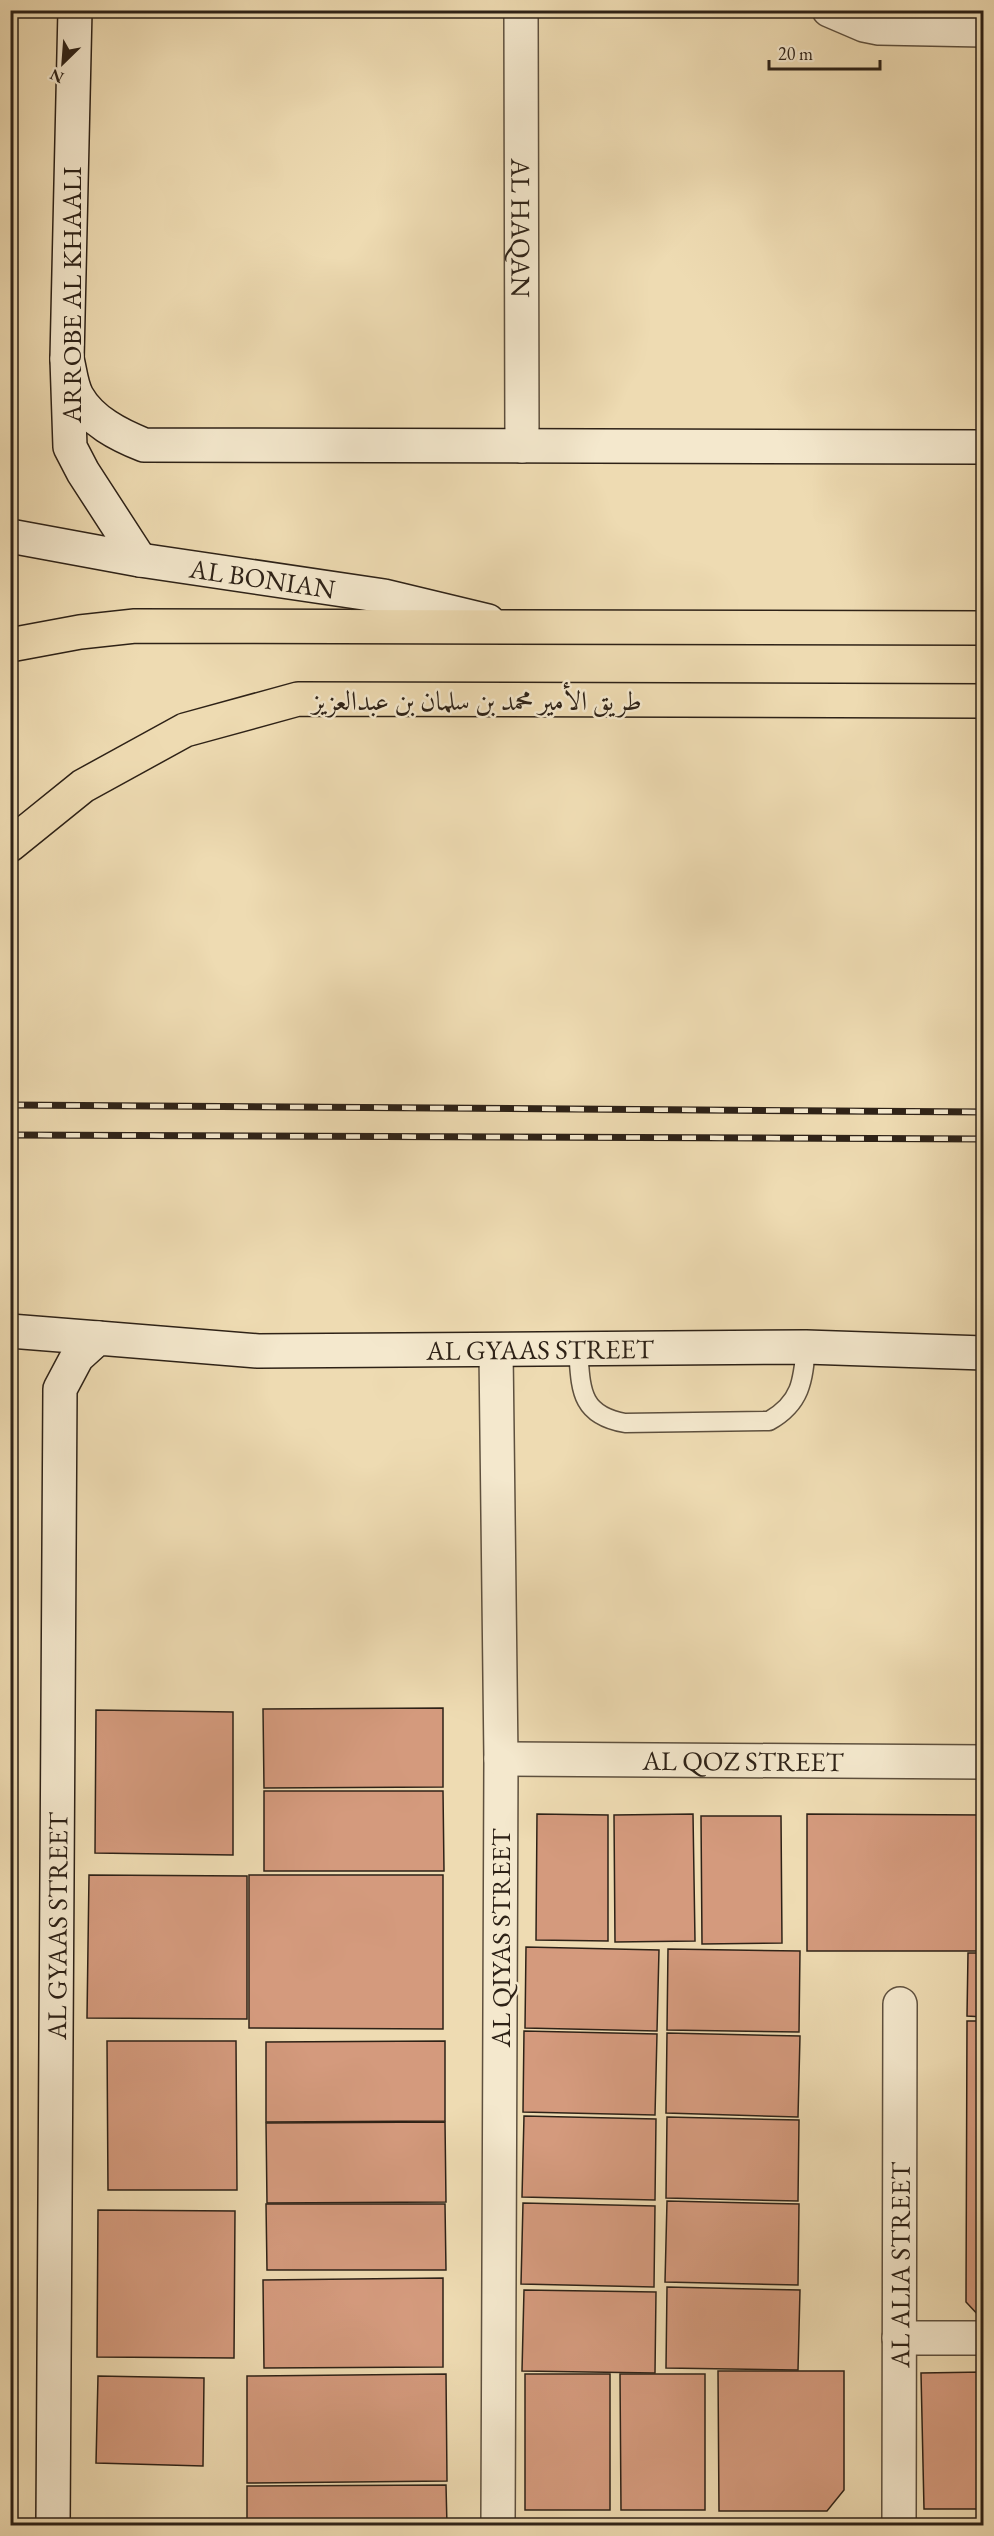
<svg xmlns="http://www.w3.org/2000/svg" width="994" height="2536" viewBox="0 0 994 2536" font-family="'EB Garamond',Amiri,serif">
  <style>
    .building { fill: #d49a7d; stroke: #2e2217; stroke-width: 1.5 }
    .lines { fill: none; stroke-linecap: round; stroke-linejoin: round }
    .lane-casing { stroke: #5e503e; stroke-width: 21 }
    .street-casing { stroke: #5e503e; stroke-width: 36 }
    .secondary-casing { stroke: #2e2217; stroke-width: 36 }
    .primary-casing { stroke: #2e2217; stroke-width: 36 }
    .lane { stroke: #f4e8cd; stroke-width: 18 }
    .street { stroke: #f4e8cd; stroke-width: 33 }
    .secondary { stroke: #f4e8cd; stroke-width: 33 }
    .primary { stroke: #eedbb2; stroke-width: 33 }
    .rail-casing { stroke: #2e2217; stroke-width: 7 }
    .rail { stroke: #f4e8cd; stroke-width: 4.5; stroke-dasharray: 14; stroke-linecap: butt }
    .labels { text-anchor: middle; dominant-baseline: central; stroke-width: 5; stroke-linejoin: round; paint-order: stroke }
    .street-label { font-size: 27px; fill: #2e2217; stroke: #f4e8cd }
  </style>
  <rect width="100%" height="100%" fill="#eedbb2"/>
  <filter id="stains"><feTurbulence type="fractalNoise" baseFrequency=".00333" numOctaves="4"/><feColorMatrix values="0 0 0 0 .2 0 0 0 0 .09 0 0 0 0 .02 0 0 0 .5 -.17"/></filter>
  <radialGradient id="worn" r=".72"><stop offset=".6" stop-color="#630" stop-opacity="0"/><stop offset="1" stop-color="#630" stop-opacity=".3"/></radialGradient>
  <!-- building -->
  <g class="building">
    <polygon points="443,1708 443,1787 264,1788 263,1709"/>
    <polygon points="96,1710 233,1712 233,1855 95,1853"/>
    <polygon points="264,1791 443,1791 444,1871 264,1871"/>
    <polygon points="537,1814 608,1815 608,1941 536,1940"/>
    <polygon points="693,1814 695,1941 615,1942 614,1815"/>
    <polygon points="807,1814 984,1815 984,1951 807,1951"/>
    <polygon points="701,1816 781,1816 782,1943 702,1944"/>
    <polygon points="89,1875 247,1876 247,2019 87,2018"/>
    <polygon points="249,1875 443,1875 443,2029 249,2028"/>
    <polygon points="526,1947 659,1950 657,2031 525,2028"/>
    <polygon points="668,1949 800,1951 799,2032 667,2030"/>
    <polygon points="968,1953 984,1953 984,2017 967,2016"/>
    <polygon points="967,2021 984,2021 984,2318 981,2318 966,2302"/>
    <polygon points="524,2031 657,2034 655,2115 523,2112"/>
    <polygon points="667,2033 800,2036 798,2117 666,2113"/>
    <polygon points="107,2041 236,2041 237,2190 108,2190"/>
    <polygon points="445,2041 445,2121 266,2122 266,2042"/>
    <polygon points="524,2116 656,2119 655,2200 522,2197"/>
    <polygon points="667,2117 799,2120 798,2201 666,2198"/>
    <polygon points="445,2122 446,2202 267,2203 266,2123"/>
    <polygon points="667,2201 799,2204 798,2285 665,2282"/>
    <polygon points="523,2203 655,2206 654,2287 521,2284"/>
    <polygon points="266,2204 445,2204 446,2270 267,2270"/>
    <polygon points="98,2210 235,2211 234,2358 97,2357"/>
    <polygon points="443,2278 443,2367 264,2368 263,2280"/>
    <polygon points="667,2287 800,2290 798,2370 666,2368"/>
    <polygon points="524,2290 656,2292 655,2373 522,2371"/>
    <polygon points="718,2371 844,2371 844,2490 827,2511 719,2511"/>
    <polygon points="984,2372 984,2509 924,2509 921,2373"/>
    <polygon points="446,2374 447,2481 247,2483 247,2376"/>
    <rect x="525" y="2374" width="85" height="136"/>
    <polygon points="620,2374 705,2374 705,2510 621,2510"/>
    <polygon points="98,2376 204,2378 203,2466 96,2463"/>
    <polygon points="446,2485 447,2526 247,2526 247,2486"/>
  </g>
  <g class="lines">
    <defs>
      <path id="lane" d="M578,1349C581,1388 579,1415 625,1423L769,1421C801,1403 803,1381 806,1347"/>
      <g id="street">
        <path id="s1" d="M521,10L522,446"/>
        <polyline points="829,10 864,25 879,28 984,30"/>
        <polyline points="496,1351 501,1759 498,2526"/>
        <path id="s2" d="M501,1759L984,1762"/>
        <polyline points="899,2338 984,2338"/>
        <path id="s3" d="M899,2526L900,2004"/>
      </g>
      <g id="secondary">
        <polyline points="75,10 67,359 70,447 83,472 140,560"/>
        <path d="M67,359C70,370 71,385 77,396C91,421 119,435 144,445L984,447"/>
        <path id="s4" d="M10,536L140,560L384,596L488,621"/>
        <polyline points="10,1331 98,1338"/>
        <path id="s5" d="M53,2526L60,1389L77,1357L98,1338L258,1351L806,1347L984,1353"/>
      </g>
      <g id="primary">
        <polyline points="10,645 80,632 135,626 984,628"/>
        <polyline points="10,845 83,786 185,730 298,699 984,701"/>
      </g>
    </defs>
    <!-- lane casing -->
    <use href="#lane" class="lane-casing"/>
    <!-- street casing -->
    <use href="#street" class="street-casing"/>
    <!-- secondary casing -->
    <use href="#secondary" class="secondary-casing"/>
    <!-- primary casing -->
    <use href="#primary" class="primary-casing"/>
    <!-- lane -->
    <use href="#lane" class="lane"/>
    <!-- street -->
    <use href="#street" class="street"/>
    <!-- secondary -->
    <use href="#secondary" class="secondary"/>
    <!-- primary -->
    <use href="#primary" class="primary"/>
    <defs>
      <g id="rail">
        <polyline points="10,1105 984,1112"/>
        <polyline points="10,1135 984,1139"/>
      </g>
    </defs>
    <!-- rail casing -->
    <use href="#rail" class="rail-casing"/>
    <!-- rail -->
    <use href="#rail" class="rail"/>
  </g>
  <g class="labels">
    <!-- street labels -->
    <g class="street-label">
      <text stroke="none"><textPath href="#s1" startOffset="218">AL HAQAN</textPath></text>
      <text transform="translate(71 295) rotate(-90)">ARROBE AL KHAALI</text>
      <text stroke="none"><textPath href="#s4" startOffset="256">AL BONIAN</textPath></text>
      <text x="477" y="700">طريق الأمير محمد بن سلمان بن عبدالعزيز</text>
      <text stroke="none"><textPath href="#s5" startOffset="1644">AL GYAAS STREET</textPath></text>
      <text stroke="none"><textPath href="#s2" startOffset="242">AL QOZ STREET</textPath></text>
      <text stroke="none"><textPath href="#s5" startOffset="600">AL GYAAS STREET</textPath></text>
      <text transform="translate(500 1938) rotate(-90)">AL QIYAS STREET</text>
      <text stroke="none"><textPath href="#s3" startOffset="261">AL ALIA STREET</textPath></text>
    </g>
  </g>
  <!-- margin -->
  <rect width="994" height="2536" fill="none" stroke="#eedbb2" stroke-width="36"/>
  <rect x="12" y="12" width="970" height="2512" fill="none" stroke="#2e2217" stroke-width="3"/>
  <rect x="18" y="18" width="958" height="2500" fill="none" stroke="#2e2217" stroke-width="1.5"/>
  <!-- north arrow -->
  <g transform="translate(63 63) rotate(205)" stroke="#f4e8cd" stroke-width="4.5" paint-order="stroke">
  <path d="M0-4.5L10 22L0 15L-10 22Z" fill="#2e2217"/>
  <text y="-9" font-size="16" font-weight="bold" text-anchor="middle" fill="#2e2217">N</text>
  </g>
  <!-- scale -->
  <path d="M769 60v9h111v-9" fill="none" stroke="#2e2217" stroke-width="3"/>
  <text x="778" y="60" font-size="18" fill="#2e2217" stroke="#f4e8cd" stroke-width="4.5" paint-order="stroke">20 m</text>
  <rect width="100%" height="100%" filter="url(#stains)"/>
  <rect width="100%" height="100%" fill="url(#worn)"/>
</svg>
